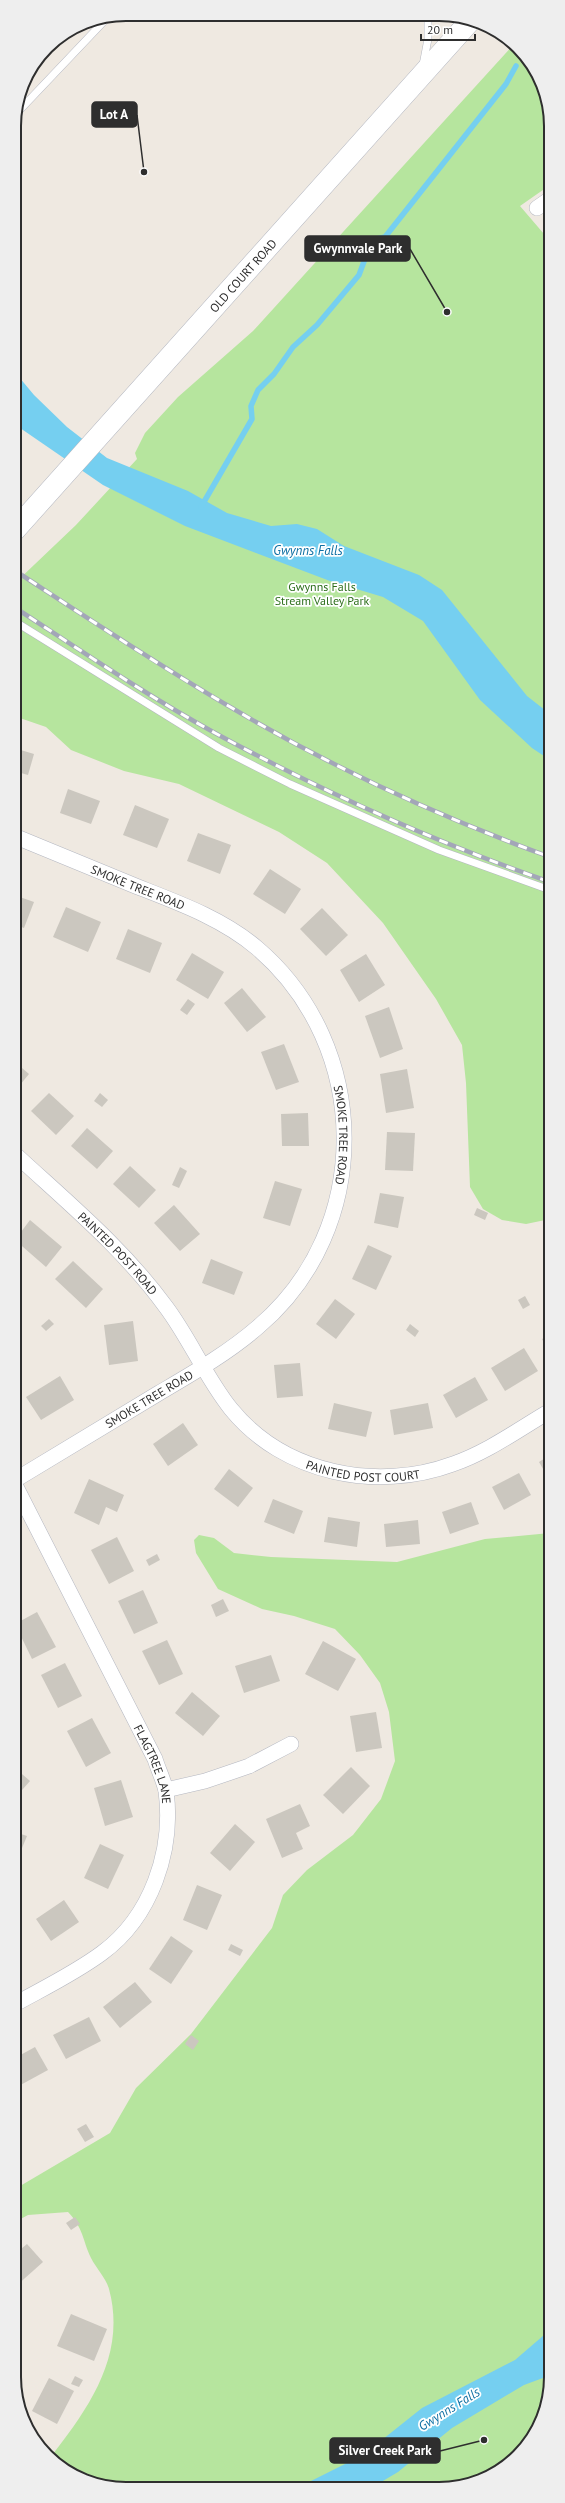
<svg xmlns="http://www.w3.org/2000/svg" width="565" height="2503" viewBox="0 0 565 2503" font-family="'PT Sans',sans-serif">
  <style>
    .green { fill: #b6e59e }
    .water { fill: #75cff0 }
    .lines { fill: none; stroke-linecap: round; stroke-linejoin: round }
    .stream { stroke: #75cff0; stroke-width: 5.5 }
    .building { fill: #cbc7bf }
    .lane-casing { stroke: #b4b7c1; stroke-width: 8 }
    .street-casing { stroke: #b4b7c1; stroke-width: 16 }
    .secondary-casing { stroke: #b4b7c1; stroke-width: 22 }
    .lane { stroke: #fff; stroke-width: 7 }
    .street { stroke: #fff; stroke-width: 15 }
    .secondary { stroke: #fff; stroke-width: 21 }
    .rail-casing { stroke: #a3a6b8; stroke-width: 4.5 }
    .rail { stroke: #fff; stroke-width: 3; stroke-dasharray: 9; stroke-linecap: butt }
    .labels { text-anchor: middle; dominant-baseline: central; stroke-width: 3.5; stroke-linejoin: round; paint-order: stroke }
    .street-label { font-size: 12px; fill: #2e2e2e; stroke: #fff }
    .park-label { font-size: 12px; fill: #2c6e1b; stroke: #fff }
    .water-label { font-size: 13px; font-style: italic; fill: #0d6fa3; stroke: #fff }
    .rim { fill: none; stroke: #2e2e2e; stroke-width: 2 }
    .leader { fill: none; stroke: #2e2e2e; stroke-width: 1.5 }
    .callout-dot { fill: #2e2e2e; stroke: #fff; stroke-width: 1.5 }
    .callout { fill: #2e2e2e; stroke: #2e2e2e; stroke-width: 1.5 }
    .callout-label { font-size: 13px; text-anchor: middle; font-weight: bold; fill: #fff }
  </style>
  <rect width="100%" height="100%" fill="#efe9e1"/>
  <!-- green -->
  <g class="green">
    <polygon points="514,44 523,52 550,111 550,185 520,206 550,241 550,1219 526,1224 502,1220 483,1209 470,1187 466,1083 462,1045 436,999 383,923 327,863 279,832 179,784 124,771 71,750 46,727 14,716 14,584 76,525 137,459 135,453 145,433 178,397 253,331"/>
    <path d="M550,1533L551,2384L543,2420L523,2451L495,2474L454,2488L104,2487L50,2458C88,2409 127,2356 109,2289C106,2278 96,2268 91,2258C82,2239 84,2229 68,2212L28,2215L15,2222V2189L110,2133L136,2088L191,2034L272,1928L283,1895L307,1870L353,1835L381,1799L395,1761L389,1712L380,1683L360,1655L335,1629L294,1616L262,1609L218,1589L196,1553L194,1540L199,1535L214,1538L234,1553L271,1557L397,1562L485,1539Z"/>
  </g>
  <!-- water -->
  <g class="water">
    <polygon points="14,371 34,395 67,427 107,458 188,491 227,513 271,526 297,524 317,529 344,546 419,575 442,590 527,696 550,714 550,760 532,748 480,700 423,621 383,597 330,581 185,526 103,485 23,430 14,423"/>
    <polygon points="551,2329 551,2375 524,2385 452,2428 398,2472 371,2488 299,2487 363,2455 422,2408 515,2360"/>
  </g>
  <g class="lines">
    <!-- stream -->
    <polyline class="stream" points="201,507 252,419 251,406 258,390 274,374 293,347 317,325 359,275 372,240 385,237 506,84 516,66"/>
  </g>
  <!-- building -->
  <g class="building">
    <polygon points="14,748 34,754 28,775 14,771"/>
    <polygon points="68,789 100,801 91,824 60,813"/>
    <polygon points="135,805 169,819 157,848 123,835"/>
    <polygon points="198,833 231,845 220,874 187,861"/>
    <polygon points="270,869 301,889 285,914 253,894"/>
    <polygon points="14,895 34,902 24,928 14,924"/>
    <polygon points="66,907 101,922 88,952 53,937"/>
    <polygon points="322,908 348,935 326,956 300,929"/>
    <polygon points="128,929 162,943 150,973 116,959"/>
    <polygon points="192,953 224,972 208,999 176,980"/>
    <polygon points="366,954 385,985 359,1002 340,970"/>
    <polygon points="242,988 266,1017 247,1032 224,1003"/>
    <polygon points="188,999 195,1004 187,1015 180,1010"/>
    <polygon points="389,1007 403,1049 380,1058 365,1016"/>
    <polygon points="284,1044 299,1082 276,1090 261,1052"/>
    <polygon points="15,1062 29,1074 15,1091"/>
    <polygon points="407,1069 414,1108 386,1113 380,1074"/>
    <polygon points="49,1093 74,1116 56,1135 31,1111"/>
    <polygon points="100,1093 108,1100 102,1107 94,1101"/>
    <polygon points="308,1113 309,1146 282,1146 281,1114"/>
    <polygon points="87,1128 113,1151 97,1169 71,1146"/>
    <polygon points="387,1132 415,1133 413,1171 385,1170"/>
    <polygon points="130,1166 156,1190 139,1208 113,1184"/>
    <polygon points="180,1167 187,1171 179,1188 172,1185"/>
    <polygon points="275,1181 302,1189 290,1226 263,1218"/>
    <polygon points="380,1193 404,1197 398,1228 374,1223"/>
    <polygon points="174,1205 200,1234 180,1251 154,1223"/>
    <polygon points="477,1208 488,1213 485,1220 474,1215"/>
    <polygon points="30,1220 62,1247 46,1267 15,1240"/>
    <polygon points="368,1245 392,1256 376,1290 352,1279"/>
    <polygon points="211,1259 243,1272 234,1295 202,1283"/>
    <polygon points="73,1261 103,1289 86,1308 55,1279"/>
    <polygon points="525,1296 530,1305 523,1309 518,1300"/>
    <polygon points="335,1299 355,1314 336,1339 316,1324"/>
    <polygon points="49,1319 54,1324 46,1331 41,1326"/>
    <polygon points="133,1321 138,1361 109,1365 104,1325"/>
    <polygon points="410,1324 419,1331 415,1337 406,1330"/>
    <polygon points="550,1335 550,1354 542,1339"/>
    <polygon points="524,1348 538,1371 505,1391 491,1368"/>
    <polygon points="300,1363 303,1396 277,1398 274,1365"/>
    <polygon points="60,1376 74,1400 41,1420 26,1397"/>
    <polygon points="475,1377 488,1400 456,1418 443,1395"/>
    <polygon points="334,1403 372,1412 366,1437 328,1429"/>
    <polygon points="428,1403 433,1428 394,1435 390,1410"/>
    <polygon points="15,1415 22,1430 15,1434"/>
    <polygon points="183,1423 198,1445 168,1466 153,1444"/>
    <polygon points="550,1455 550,1481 539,1462"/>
    <polygon points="229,1469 253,1488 238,1507 214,1489"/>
    <polygon points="519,1473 531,1495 504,1510 492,1487"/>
    <polygon points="89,1479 124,1495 117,1512 106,1507 99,1525 74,1513"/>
    <polygon points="273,1499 303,1511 294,1534 264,1522"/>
    <polygon points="471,1502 479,1524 450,1534 442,1512"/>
    <polygon points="328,1517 360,1522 357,1547 324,1542"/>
    <polygon points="418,1520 420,1544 386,1547 384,1524"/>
    <polygon points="117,1537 134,1571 109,1584 91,1550"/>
    <polygon points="157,1554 160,1560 149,1566 146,1560"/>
    <polygon points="143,1590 158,1623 134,1634 118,1601"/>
    <polygon points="223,1599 229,1611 216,1617 211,1605"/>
    <polygon points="37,1612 56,1647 32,1659 15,1624"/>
    <polygon points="167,1640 183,1674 159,1685 142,1651"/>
    <polygon points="323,1641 356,1659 338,1691 305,1674"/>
    <polygon points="271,1655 280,1681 244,1693 235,1666"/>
    <polygon points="65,1663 82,1696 58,1708 41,1675"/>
    <polygon points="192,1692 220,1716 203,1736 175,1713"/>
    <polygon points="376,1712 382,1748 356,1752 350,1716"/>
    <polygon points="92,1718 111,1753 86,1767 67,1731"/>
    <polygon points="351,1767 370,1786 343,1814 323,1795"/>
    <polygon points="15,1768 30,1781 15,1798"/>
    <polygon points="121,1780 133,1817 105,1826 94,1788"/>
    <polygon points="300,1804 310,1826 296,1833 303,1849 282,1858 266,1819"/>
    <polygon points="235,1824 255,1842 230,1871 210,1853"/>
    <polygon points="15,1832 27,1836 15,1865"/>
    <polygon points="100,1844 124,1855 108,1889 84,1878"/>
    <polygon points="197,1885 222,1895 207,1930 183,1920"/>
    <polygon points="64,1900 79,1922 51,1941 36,1919"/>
    <polygon points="171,1936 193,1951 171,1984 149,1969"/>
    <polygon points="231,1944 243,1950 240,1956 228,1950"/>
    <polygon points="135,1982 152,2002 120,2028 103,2007"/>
    <polygon points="89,2017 101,2041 66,2059 53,2035"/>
    <polygon points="191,2035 199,2041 193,2050 185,2044"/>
    <polygon points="35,2047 48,2070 15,2088 15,2058"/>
    <polygon points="86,2124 94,2137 85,2142 77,2129"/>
    <polygon points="75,2217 80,2224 71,2230 66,2223"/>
    <polygon points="27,2244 43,2262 15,2287 15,2254"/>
    <polygon points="71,2314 107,2329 94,2361 57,2346"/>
    <polygon points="75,2376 83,2380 79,2387 71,2384"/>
    <polygon points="49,2378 74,2391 57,2424 32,2411"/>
  </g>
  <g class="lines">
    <defs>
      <g id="lane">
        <polyline points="423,65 428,39 428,16"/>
        <polyline points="15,115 108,17"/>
        <polyline points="14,621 219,748 290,784 439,850 550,890"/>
      </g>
      <g id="street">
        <polyline points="537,208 550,199"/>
        <path id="s1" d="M14,836C56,853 97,870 138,887C179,903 223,919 257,948C372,1046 374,1229 258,1327C228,1353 193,1373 159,1393C111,1422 63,1451 15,1480"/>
        <path id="s2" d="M15,1154C68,1203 123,1248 166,1307C190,1339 206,1378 231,1409C284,1474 377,1492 453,1464C488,1452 519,1429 550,1411"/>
        <path id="s3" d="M15,1485L155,1759C158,1769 164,1781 166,1791C174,1851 151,1917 102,1953C75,1973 44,1988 15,2004"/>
        <polyline points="166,1790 205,1781 249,1766 291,1744"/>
      </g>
      <g id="secondary">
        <path id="s4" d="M14,531L471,20"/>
      </g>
    </defs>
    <!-- lane casing -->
    <use href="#lane" class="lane-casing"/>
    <!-- street casing -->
    <use href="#street" class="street-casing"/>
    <!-- secondary casing -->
    <use href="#secondary" class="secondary-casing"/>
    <!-- lane -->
    <use href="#lane" class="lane"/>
    <!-- street -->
    <use href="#street" class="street"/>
    <!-- secondary -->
    <use href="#secondary" class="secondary"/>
    <defs>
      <g id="rail">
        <path d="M14,570C86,617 158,665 232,708C333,768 440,817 550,857"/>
        <path d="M14,607C80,650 146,695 215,733C323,792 435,842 550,882"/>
      </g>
    </defs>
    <!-- rail casing -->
    <use href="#rail" class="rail-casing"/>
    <!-- rail -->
    <use href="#rail" class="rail"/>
  </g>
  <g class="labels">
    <!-- street labels -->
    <g class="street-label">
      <text stroke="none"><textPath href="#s4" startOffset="343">OLD COURT ROAD</textPath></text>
      <text stroke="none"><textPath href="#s1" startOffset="134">SMOKE TREE ROAD</textPath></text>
      <text stroke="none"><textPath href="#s1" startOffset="481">SMOKE TREE ROAD</textPath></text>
      <text stroke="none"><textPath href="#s2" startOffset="143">PAINTED POST ROAD</textPath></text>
      <text transform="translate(149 1399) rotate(-31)">SMOKE TREE ROAD</text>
      <text stroke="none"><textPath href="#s2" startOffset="488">PAINTED POST COURT</textPath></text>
      <text stroke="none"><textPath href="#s3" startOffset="312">FLAGTREE LANE</textPath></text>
    </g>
    <!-- park labels -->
    <g class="park-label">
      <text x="322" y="586">Gwynns Falls<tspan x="322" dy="14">Stream Valley Park</tspan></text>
    </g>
    <!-- water labels -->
    <g class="water-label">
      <text x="308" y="550">Gwynns Falls</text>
      <text transform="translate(449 2409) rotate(-32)">Gwynns Falls</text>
    </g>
  </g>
  <!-- crop -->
  <path d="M0 0H565V2503H0ZM126 21H439A105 105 0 0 1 544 126V2377A105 105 0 0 1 439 2482H126A105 105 0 0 1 21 2377V126A105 105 0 0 1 126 21Z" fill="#eee" fill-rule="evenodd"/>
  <path class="rim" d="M126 21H439A105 105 0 0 1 544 126V2377A105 105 0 0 1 439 2482H126A105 105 0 0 1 21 2377V126A105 105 0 0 1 126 21Z"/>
  <!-- callouts -->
  <path class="leader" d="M144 172L137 115M447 312L410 249M484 2440L440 2451"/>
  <g class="callout-dot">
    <circle cx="144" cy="172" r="4"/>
    <circle cx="447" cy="312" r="4"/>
    <circle cx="484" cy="2440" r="4"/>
  </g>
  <g class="callout">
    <rect x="92" y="102" width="45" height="25" rx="4"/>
    <rect x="305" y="236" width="105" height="25" rx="4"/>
    <rect x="330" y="2438" width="110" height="25" rx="4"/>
  </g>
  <g class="callout-label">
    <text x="114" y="119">Lot A</text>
    <text x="358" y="253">Gwynnvale Park</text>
    <text x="385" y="2455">Silver Creek Park</text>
  </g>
  <!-- scale -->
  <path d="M421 34v6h54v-6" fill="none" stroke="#2e2e2e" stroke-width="2"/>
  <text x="427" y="34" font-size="12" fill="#2e2e2e" stroke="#ffffff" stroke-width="3" paint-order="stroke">20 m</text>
</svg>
